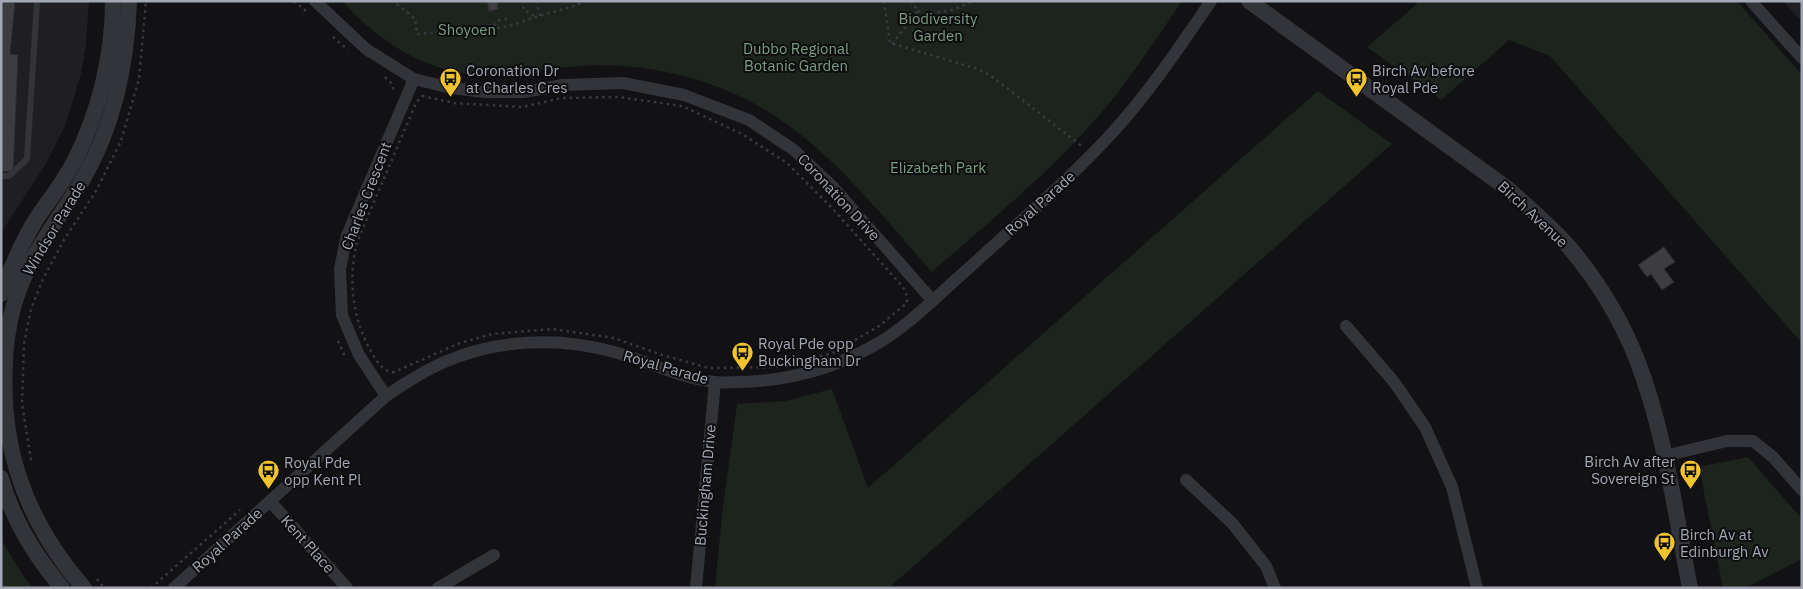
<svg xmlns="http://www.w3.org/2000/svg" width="1803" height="589" viewBox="0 0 1803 589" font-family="'IBM Plex Sans',sans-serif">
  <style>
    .built { fill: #1f1e21 }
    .green { fill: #1d241e }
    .building { fill: #3d3c41; stroke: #2d2c30 }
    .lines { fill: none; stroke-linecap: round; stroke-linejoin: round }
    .path { stroke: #393a40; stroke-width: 2.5; stroke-dasharray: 2.5 4; stroke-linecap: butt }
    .service { stroke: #333439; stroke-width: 6 }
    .minor { stroke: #333439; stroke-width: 12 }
    .tertiary { stroke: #333439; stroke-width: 16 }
    .labels { text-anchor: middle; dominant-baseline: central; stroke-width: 4; stroke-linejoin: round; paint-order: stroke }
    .park-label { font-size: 15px; fill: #7b9f81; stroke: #0d0d0f }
    .poi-label { font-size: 15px; fill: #a4a7b4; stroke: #0d0d0f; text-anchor: start }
    .street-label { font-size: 15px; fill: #a4a7b4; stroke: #0d0d0f }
  </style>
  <rect width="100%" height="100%" fill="#121214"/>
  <!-- built -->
  <g class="built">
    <polygon points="1,1 89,1 86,45 81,74 65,126 47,162 1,233"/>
    <polygon points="1783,1 1802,1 1802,22"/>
  </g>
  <!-- green -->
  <g class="green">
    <path d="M342,1H1182C1154,42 1127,84 1094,121C1045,177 987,223 932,272C865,197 808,118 710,84C664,68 616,62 568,67C547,68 526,74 504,75C439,80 385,48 342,1Z"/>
    <polygon points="1416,1 1737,1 1802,75 1802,343 1550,56 1509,40 1441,100 1367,47 1417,4"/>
    <polygon points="1318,91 1392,144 890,587 891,588 715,588 722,515 737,404 785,401 832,389 868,488"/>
    <polygon points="1748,457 1802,519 1802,559 1745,588 1723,588 1699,467"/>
    <polygon points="1,539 22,574 33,588 1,588"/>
  </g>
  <!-- building -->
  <g class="building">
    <polygon points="1,1 15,1 10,54 18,55 13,172 1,171"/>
    <polygon points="487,1 497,1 498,9 489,11"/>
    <polygon points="1664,247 1675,262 1664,269 1674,282 1662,290 1651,274 1647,277 1638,265"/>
  </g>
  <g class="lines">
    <!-- path -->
    <g class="path">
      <polyline points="294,1 306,11"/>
      <polyline points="391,1 401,7 415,19 417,34 454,31 494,25"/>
      <polyline points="511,1 514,1"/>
      <polyline points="523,1 525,3 523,9 535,17"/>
      <polyline points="536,1 540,16"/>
      <polyline points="884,1 890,43 978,69 990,75 1083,147"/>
      <polyline points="911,1 918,11"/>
      <path d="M918,11C938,14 953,12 971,1"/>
      <path d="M507,19L500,20L494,25L497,28C512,27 525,20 540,16C555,11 571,8 586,1"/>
      <polyline points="333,37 348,50"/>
      <polyline points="892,44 918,11"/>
      <polyline points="385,77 392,84 394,93"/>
      <path d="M422,96L454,103L522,107L562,98L619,97L682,106L742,134L787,163L832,208L903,287L907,296V303L879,326L833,353L777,367L709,368L662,355L614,338L552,329L492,334L460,343L394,372C382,371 378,363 372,353C352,319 348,280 357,242L416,103Z"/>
      <polyline points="1,212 1,217"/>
      <polyline points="338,341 346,359"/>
      <polyline points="31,460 22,403 24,344 31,309 43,279 65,238 96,191 121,141 139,79 146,1"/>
      <polyline points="97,579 104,588"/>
      <polyline points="151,588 240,510"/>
    </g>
    <!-- service -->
    <polyline class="service" points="1,176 9,176 27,159 37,1"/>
    <!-- minor -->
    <g class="minor">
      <polyline points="315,1 366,49 414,79 451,88 485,92 524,92 563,85 623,83 684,95 749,120 794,150 832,186 932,300"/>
      <polyline points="1751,1 1802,58"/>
      <polyline points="1346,326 1394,382 1425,427 1452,487 1477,588"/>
      <polyline points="386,396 359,355 342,315 340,269 347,235 414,79"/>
      <polyline points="1664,456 1727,441 1753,441 1773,457 1802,490"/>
      <polyline points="1186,480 1232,523 1266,566 1275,588"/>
      <polyline points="270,501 347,588"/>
      <path d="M174,588L386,396C405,383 425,370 447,361C499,339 559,337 614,352C647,361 680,378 714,382C722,383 731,382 739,382C787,381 831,370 873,346C908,327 940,293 970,267C1018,223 1068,181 1112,133C1149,93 1180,46 1211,1"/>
      <polyline points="438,588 494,555"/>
      <polyline points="696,588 715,382"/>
    </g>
    <!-- tertiary -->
    <g class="tertiary">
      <path d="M1249,1L1508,189C1529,208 1551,226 1569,247C1597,280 1621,319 1637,360C1665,432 1675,512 1690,588"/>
      <path d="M1,294C11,269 21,244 35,221C48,201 64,182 75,160C99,112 113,56 113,1"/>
      <path d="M1,478C12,518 35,556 62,588"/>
      <path d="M84,588C27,523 0,450 5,363C6,336 11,308 22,282C37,245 63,213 83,179C114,125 127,63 129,1"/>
    </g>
  </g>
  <!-- icons -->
  <defs>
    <symbol id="bus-pin" viewBox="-11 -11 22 30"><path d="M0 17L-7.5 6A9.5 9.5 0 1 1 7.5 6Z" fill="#f0c42e" stroke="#0d0d0f"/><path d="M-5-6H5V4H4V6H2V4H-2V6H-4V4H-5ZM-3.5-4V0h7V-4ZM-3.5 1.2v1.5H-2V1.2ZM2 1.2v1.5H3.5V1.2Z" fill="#111"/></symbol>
  </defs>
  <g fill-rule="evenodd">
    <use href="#bus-pin" x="438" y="66" width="25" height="34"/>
    <use href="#bus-pin" x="1344" y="66" width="25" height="34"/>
    <use href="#bus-pin" x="730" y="340" width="25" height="34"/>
    <use href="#bus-pin" x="1678" y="458" width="25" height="34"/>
    <use href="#bus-pin" x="256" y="458" width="25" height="34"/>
    <use href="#bus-pin" x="1652" y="530" width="25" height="34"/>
  </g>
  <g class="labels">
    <!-- park labels -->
    <g class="park-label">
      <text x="938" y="18">Biodiversity<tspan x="938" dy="17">Garden</tspan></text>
      <text x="467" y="29">Shoyoen</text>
      <text x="796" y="48">Dubbo Regional<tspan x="796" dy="17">Botanic Garden</tspan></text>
      <text x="938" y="167">Elizabeth Park</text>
    </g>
    <!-- poi labels -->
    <g class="poi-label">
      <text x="466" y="70">Coronation Dr<tspan x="466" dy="17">at Charles Cres</tspan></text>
      <text x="1372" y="70">Birch Av before<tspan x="1372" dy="17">Royal Pde</tspan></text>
      <text x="758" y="343">Royal Pde opp<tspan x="758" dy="17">Buckingham Dr</tspan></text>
      <text x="1675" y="461" text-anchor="end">Birch Av after<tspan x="1675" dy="17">Sovereign St</tspan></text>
      <text x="284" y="462">Royal Pde<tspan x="284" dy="17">opp Kent Pl</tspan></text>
      <text x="1680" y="534">Birch Av at<tspan x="1680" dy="17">Edinburgh Av</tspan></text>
    </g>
    <!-- street labels -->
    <g class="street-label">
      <text transform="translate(366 196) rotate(-69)">Charles Crescent</text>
      <text transform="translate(839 197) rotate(47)">Coronation Drive</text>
      <text transform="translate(1040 203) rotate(-42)">Royal Parade</text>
      <text transform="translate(1533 214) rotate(43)">Birch Avenue</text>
      <text transform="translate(54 228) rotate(-59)">Windsor Parade</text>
      <text transform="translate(666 367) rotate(16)">Royal Parade</text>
      <text transform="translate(705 485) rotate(-85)">Buckingham Drive</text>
      <text transform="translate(227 540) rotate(-42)">Royal Parade</text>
      <text transform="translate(308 544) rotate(48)">Kent Place</text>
    </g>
  </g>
  <!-- border -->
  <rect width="1803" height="589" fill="none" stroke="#a4a7b4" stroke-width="5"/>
</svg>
